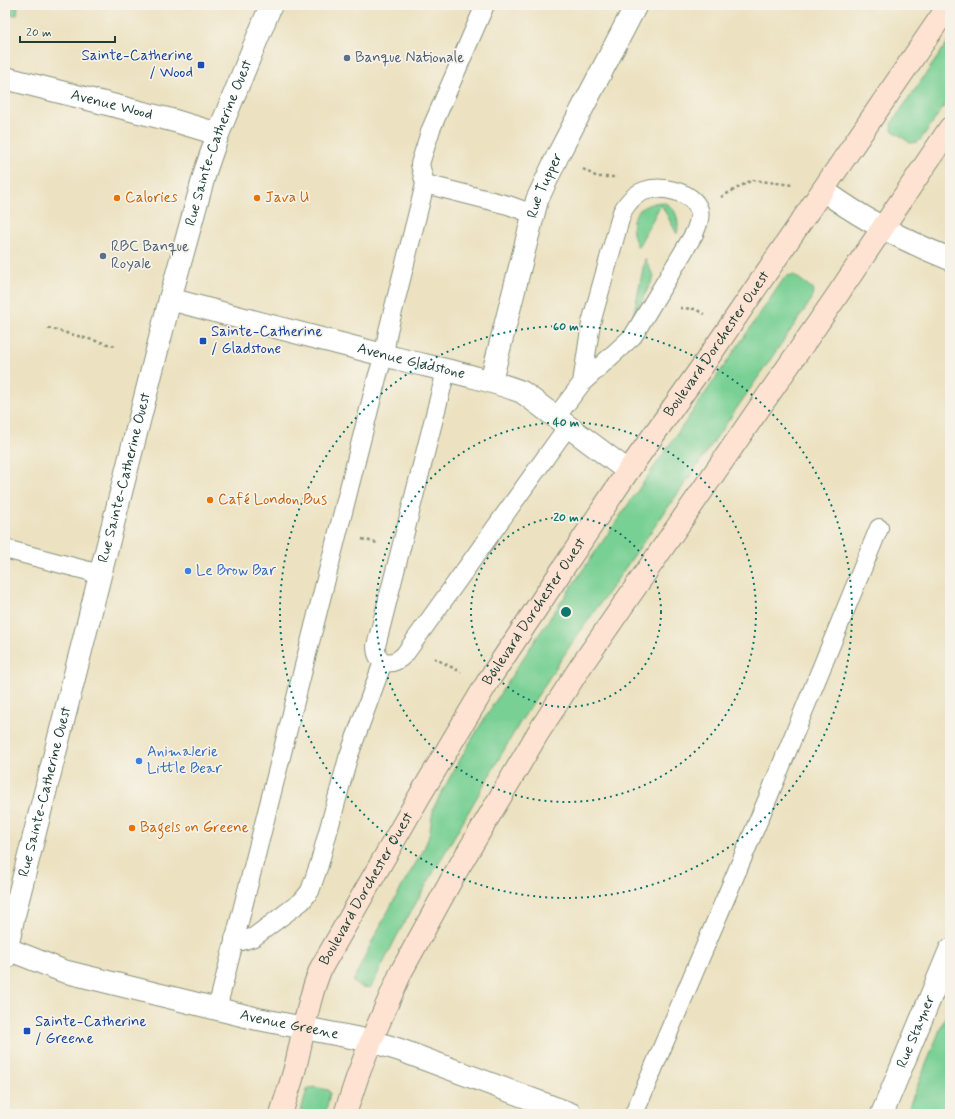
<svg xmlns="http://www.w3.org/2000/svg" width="955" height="1119" viewBox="0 0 955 1119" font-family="Mynerve,sans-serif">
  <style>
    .green { fill: #79d094; stroke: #4c8664 }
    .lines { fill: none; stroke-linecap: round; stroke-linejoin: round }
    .service-casing { stroke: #86907a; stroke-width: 20 }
    .minor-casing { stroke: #86907a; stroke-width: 24 }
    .tertiary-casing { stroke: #86907a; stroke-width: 24 }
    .secondary-casing { stroke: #86907a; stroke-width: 24 }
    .path { stroke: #86907a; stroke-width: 2.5; stroke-dasharray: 3 3; stroke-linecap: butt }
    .service { stroke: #fff; stroke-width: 18 }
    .minor { stroke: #fff; stroke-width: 22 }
    .tertiary { stroke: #fff; stroke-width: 22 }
    .secondary { stroke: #fee3d2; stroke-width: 22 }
    .ring { fill: none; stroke: #0f766e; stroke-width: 2; stroke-dasharray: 2 4 }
    .service-dot { fill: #5c6f8a; stroke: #f7f3e8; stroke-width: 1.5 }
    .transit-dot { fill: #1a4fb4; stroke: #f7f3e8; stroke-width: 1.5 }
    .food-dot { fill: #e8710a; stroke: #f7f3e8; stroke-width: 1.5 }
    .shop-dot { fill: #3f7fe0; stroke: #f7f3e8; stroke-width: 1.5 }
    .labels { text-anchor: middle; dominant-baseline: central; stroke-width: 3.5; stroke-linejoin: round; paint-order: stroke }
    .transit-label { font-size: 15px; fill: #164399; stroke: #f7f3e8; text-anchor: start }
    .service-label { font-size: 15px; fill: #4e5e75; stroke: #f7f3e8; text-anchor: start }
    .street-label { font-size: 15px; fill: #1f3d34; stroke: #f7f3e8 }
    .food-label { font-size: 15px; fill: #c56008; stroke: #f7f3e8; text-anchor: start }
    .shop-label { font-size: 15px; fill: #366cbe; stroke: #f7f3e8; text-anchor: start }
    .centre { fill: #0f766e; stroke: #f7f3e8; stroke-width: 2 }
    .ring-label { font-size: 12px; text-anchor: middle; font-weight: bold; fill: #0f766e; stroke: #f7f3e8; stroke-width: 3.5; stroke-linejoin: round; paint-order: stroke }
  </style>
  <rect width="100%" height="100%" fill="#f7f3e8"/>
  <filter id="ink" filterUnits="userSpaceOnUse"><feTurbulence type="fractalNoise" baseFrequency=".025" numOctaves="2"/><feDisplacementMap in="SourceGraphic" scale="8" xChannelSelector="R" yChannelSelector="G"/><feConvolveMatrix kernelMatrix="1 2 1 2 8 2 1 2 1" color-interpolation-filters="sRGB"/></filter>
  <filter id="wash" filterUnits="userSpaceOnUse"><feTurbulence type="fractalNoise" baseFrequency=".012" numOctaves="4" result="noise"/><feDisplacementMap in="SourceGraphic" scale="16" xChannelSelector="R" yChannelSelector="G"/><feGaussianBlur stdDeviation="0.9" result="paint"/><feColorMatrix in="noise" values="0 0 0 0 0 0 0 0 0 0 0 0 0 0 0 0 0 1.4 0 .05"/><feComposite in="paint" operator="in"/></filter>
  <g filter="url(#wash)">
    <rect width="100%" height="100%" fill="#ece2c1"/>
    <!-- green -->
    <g class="green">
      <polygon points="5,5 18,5 17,15 5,14"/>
      <polygon points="950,39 950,98 921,139 918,142 910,143 892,130 891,124"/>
      <path d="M661,202C676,205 680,220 677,234L661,204L638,247C626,224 633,205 661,202Z"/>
      <polygon points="645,259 654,277 633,318"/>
      <path d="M791,275H794L813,289L812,299L679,492L570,646L519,724L398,934L371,987C365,989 358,986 353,982C373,937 396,895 422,853C425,846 429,838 430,831C431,823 432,815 434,807C478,722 533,643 587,564C653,468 720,373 785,277Z"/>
      <polygon points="950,1005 950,1114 906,1114"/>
      <polygon points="314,1087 328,1090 330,1093 325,1114 300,1114 307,1090"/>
    </g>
  </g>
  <g filter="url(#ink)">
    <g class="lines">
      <defs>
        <g id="service">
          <polyline points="425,184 508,205 533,214"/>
          <path d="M446,371L376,646C376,667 394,666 405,654L568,426"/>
          <path d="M556,417L582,383L633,336L694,234C697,227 701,218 699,210C693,191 660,185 644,191C633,195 627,203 622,212L591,323L582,383"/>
          <polyline points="5,549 100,574"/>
          <polyline points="234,939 242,941 254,937 302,901 310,891 319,865 348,758 383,662"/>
          <polyline points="217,1009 377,378 384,355 388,331 425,184 420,164 431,129 485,5"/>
          <polyline points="634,1114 765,805 879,528"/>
        </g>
        <g id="minor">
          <path id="s1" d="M5,78L175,121L218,134"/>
          <path d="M823,190C862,219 905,241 950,259"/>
          <path id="s2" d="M170,299C246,320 323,339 399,359C440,369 482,377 522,392L628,471"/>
          <path id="s3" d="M491,381L537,200L558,155L636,5"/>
          <path id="s4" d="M5,948L63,971L258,1019L371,1041L400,1050L571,1114"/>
          <path id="s5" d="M882,1114L950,950"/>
        </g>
        <g id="tertiary">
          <path id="s6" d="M5,958L13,919L170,299L206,169L218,134L271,5"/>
        </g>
        <g id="secondary">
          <path id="s7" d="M281,1114C286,1097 292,1081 296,1064C304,1031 308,999 321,968L419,797L490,678L628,471L706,361L949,5"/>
          <polyline points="345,1114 358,1075 371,1041 401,972 453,877 538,733 581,666 836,297 950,128"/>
        </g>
      </defs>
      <!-- service casing -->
      <use href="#service" class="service-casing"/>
      <!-- minor casing -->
      <use href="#minor" class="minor-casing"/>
      <!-- tertiary casing -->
      <use href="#tertiary" class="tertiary-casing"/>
      <!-- secondary casing -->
      <use href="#secondary" class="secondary-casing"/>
      <!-- path -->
      <g class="path">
        <polyline points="583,169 597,177 617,177"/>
        <polyline points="721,197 752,180 793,185"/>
        <polyline points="680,308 695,309 704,314"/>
        <polyline points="48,328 115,346"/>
        <polyline points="362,539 377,543"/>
        <polyline points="434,658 461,672"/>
        <polyline points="944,1114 950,1113"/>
      </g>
      <!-- service -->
      <use href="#service" class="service"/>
      <!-- minor -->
      <use href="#minor" class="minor"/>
      <!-- tertiary -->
      <use href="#tertiary" class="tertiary"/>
      <!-- secondary -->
      <use href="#secondary" class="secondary"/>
    </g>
  </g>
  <!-- distance rings -->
  <g class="ring">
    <circle cx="566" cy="612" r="95"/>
    <circle cx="566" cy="612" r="190"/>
    <circle cx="566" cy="612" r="286"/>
  </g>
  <!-- markers -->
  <g class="service-dot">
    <circle cx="347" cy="58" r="4"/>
    <circle cx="103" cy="256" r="4"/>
  </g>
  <g class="transit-dot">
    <rect x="197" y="61" width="8" height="8" rx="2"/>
    <rect x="199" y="337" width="8" height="8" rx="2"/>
    <rect x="23" y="1027" width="8" height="8" rx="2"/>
  </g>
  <g class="food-dot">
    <circle cx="117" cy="198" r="4"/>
    <circle cx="257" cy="198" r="4"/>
    <circle cx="210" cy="500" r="4"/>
    <circle cx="132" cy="828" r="4"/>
  </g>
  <g class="shop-dot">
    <circle cx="188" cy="571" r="4"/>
    <circle cx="139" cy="761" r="4"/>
  </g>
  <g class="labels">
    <!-- transit labels -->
    <g class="transit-label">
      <text x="193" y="56" text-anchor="end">Sainte-Catherine<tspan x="193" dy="17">/ Wood</tspan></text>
      <text x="211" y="332">Sainte-Catherine<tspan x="211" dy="17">/ Gladstone</tspan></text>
      <text x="35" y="1022">Sainte-Catherine<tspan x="35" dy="17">/ Greene</tspan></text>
    </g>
    <!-- service labels -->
    <g class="service-label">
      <text x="355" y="58">Banque Nationale</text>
      <text x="111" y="247">RBC Banque<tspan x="111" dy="17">Royale</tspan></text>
    </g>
    <!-- street labels -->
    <g class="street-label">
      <text stroke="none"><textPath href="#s1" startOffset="110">Avenue Wood</textPath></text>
      <text stroke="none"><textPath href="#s6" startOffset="843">Rue Sainte-Catherine Ouest</textPath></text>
      <text stroke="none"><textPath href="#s3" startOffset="203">Rue Tupper</textPath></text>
      <text stroke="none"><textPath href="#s7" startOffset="891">Boulevard Dorchester Ouest</textPath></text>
      <text stroke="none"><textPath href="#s2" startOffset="249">Avenue Gladstone</textPath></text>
      <text stroke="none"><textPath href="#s6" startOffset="495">Rue Sainte-Catherine Ouest</textPath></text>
      <text stroke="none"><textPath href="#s7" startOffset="567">Boulevard Dorchester Ouest</textPath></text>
      <text stroke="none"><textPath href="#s6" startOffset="171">Rue Sainte-Catherine Ouest</textPath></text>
      <text stroke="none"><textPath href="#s7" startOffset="243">Boulevard Dorchester Ouest</textPath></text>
      <text stroke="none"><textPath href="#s4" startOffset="295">Avenue Greene</textPath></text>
      <text stroke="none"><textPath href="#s5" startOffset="89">Rue Stayner</textPath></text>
    </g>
    <!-- food labels -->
    <g class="food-label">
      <text x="125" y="198">Calories</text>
      <text x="265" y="198">Java U</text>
      <text x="218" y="500">Café London Bus</text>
      <text x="140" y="828">Bagels on Greene</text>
    </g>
    <!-- shop labels -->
    <g class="shop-label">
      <text x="196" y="571">Le Brow Bar</text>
      <text x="147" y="752">Animalerie<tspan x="147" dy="17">Little Bear</tspan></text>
    </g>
  </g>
  <circle cx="566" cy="612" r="6" class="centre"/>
  <g class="ring-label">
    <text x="566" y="330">60 m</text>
    <text x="566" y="426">40 m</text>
    <text x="566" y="521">20 m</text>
  </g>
  <!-- margin -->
  <rect width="955" height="1119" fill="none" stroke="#f7f3e8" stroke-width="20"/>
  <!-- scale -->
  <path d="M20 36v6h95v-6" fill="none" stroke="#1f3d34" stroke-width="2"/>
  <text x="26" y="36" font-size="12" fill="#1f3d34" stroke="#f7f3e8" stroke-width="3" paint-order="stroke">20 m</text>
</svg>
